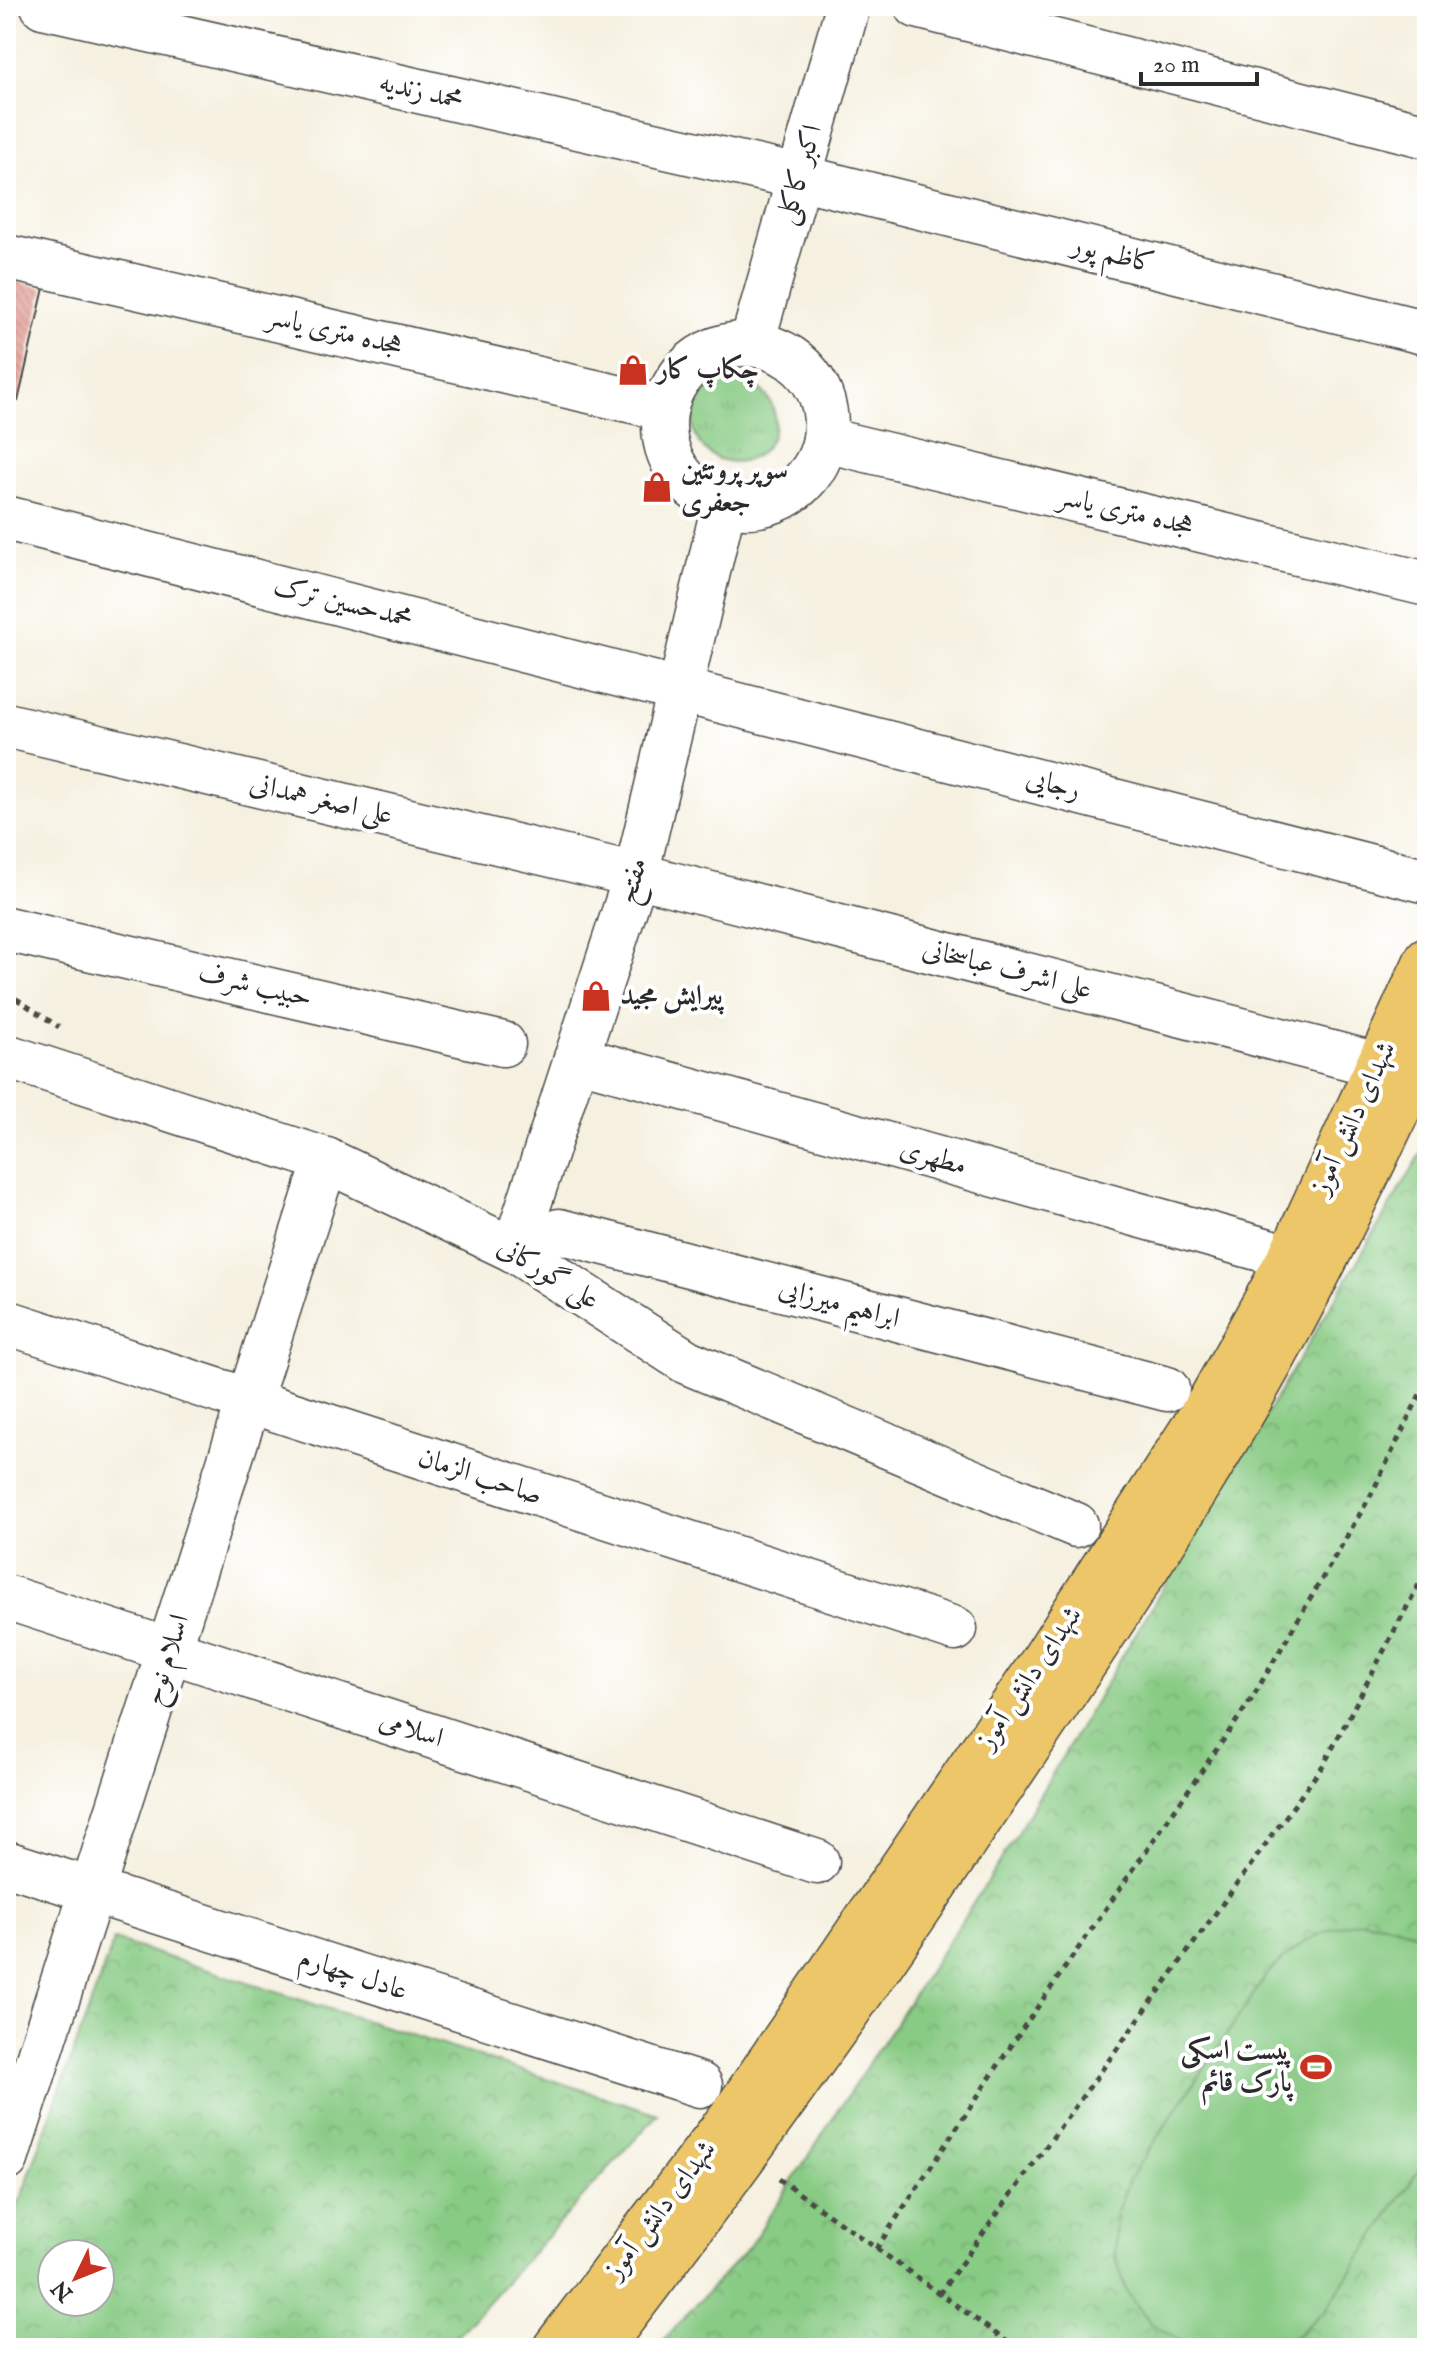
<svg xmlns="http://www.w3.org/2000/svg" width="1433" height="2354" viewBox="0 0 1433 2354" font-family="'IM FELL English',Amiri,serif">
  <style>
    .grass { fill: url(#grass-tufts); stroke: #5a7b58; stroke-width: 2 }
    .park { fill: url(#park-crowns); stroke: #5a7b58; stroke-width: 2; fill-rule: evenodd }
    .pitch { fill: #88cb84; stroke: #5a7b58; stroke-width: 2 }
    .building { fill: url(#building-back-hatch) }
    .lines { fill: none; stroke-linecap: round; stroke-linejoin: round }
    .minor-casing { stroke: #494946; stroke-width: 47 }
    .major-casing { stroke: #494946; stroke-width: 47 }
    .path { stroke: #494946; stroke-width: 5; stroke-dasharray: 6 6; stroke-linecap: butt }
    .minor { stroke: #fff; stroke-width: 44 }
    .major { stroke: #ecc669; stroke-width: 44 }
    .labels { text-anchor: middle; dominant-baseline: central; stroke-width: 8; stroke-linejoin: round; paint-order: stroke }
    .street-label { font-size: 28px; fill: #2b2b2b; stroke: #fff }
    .poi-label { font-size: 28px; font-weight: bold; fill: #2b2b2b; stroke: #fff; text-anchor: start }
  </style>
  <defs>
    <pattern id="grass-tufts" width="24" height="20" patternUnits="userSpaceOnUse" patternTransform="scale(2)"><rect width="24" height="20" fill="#88cb84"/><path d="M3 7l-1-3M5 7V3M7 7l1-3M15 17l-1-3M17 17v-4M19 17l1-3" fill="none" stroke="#76ae72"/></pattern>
    <pattern id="park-crowns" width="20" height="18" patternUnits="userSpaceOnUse" patternTransform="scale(2)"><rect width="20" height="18" fill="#88cb84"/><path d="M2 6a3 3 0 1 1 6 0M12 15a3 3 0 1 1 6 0" fill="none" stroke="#76ae72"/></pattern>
    <pattern id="building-back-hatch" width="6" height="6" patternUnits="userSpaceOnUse" patternTransform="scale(2)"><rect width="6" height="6" fill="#dd8d84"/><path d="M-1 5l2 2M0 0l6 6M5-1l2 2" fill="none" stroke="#b3736c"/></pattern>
  </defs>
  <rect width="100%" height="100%" fill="#fff"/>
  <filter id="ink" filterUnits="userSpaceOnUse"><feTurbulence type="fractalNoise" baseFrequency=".0125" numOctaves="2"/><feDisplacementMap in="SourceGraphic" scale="16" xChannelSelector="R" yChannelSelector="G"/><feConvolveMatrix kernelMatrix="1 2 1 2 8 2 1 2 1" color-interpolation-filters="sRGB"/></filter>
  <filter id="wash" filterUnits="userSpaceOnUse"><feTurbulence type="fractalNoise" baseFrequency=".006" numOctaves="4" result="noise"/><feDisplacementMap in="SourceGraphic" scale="32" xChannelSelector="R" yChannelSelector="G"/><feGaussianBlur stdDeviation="1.8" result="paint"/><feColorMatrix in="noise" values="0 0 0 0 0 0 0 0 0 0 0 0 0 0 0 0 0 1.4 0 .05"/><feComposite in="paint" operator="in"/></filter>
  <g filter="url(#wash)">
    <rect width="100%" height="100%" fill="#f5f0df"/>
    <!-- grass -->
    <circle class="grass" cx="734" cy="421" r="41"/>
    <!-- park -->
    <g class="park">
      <polygon points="1427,1144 1427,2348 656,2348 749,2247 998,1865"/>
      <path d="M114,1940L658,2114L446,2348H6V2239ZM52,2254H100V2302H52Z"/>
    </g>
    <!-- pitch -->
    <path class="pitch" d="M1362,1921L1398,1926L1427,1939V2158L1325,2310L1296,2336L1269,2348H1191L1150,2323L1126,2291L1115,2253L1116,2214L1130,2178L1266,1976C1298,1943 1316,1931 1362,1921Z"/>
    <g id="blocks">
      <!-- building -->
      <polygon class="building" points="6,279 44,288 18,401 6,398"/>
    </g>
  </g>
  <g filter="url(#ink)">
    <use href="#blocks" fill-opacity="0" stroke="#494946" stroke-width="2"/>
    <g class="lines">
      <defs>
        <g id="minor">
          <polyline points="43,6 799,177 1427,333"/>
          <polyline points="917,6 1427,136"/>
          <polyline points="6,257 664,408"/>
          <polyline points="752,343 848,6"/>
          <circle cx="745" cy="425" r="81"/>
          <polyline points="825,440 1427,584"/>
          <polyline points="6,518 1427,881"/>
          <polyline points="6,725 636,875 1378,1065"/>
          <polyline points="6,929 503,1044"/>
          <polyline points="6,1056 326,1160 514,1250 687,1362 1076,1525"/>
          <polyline points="576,1058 1290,1257"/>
          <polyline points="514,1250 636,875 724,504"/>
          <polyline points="514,1250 559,1231 1167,1389"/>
          <polyline points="6,1322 955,1629"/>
          <polyline points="6,1597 817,1862"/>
          <polyline points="6,1863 700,2085"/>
          <polyline points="6,2159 326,1160"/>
        </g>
        <g id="major">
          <polyline points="555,2348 737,2109 1040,1665 1209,1403 1290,1257 1427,959"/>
          <path d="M600,2348C736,2172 865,1991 989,1806C1074,1679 1160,1553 1237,1422C1308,1301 1368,1175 1427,1048"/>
        </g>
      </defs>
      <!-- minor casing -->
      <use href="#minor" class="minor-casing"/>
      <!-- major casing -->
      <use href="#major" class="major-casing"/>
      <!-- path -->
      <g class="path">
        <polyline points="6,992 59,1027"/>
        <polyline points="779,2179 1016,2348"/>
        <polyline points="876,2249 1023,2028 1251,1700 1371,1495 1427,1380"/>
        <polyline points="939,2294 1324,1764 1427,1569"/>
      </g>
      <!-- minor -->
      <use href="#minor" class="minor"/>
      <!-- major -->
      <use href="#major" class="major"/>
    </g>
  </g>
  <!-- icons -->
  <defs>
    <symbol id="shop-bare" viewBox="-9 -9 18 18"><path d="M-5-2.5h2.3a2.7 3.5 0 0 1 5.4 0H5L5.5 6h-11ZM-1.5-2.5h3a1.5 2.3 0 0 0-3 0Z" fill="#c8321e" stroke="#fff" stroke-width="2.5" paint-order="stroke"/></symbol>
    <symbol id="stadium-bare" viewBox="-9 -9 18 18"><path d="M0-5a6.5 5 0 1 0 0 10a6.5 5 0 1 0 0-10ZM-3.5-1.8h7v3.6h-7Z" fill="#c8321e" stroke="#fff" stroke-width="2.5" paint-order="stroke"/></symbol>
  </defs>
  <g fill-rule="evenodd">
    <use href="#shop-bare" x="611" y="348" width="44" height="44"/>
    <use href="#shop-bare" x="635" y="465" width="44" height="44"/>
    <use href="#shop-bare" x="574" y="974" width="44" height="44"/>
    <use href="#stadium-bare" x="1294" y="2045" width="44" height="44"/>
  </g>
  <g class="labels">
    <!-- street labels -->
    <g class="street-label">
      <text transform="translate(421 92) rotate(13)">محمد زندیه</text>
      <text transform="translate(800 175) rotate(-74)">اکبر کاکلی</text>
      <text transform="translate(1113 255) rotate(14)">کاظم پور</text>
      <text transform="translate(335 332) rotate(13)">هجده متری یاسر</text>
      <text transform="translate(1126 512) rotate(13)">هجده متری یاسر</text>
      <text transform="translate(343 603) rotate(14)">محمدحسین ترک</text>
      <text transform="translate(1053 785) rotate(14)">رجایی</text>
      <text transform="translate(321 800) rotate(13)">علی اصغر همدانی</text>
      <text transform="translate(633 881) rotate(-74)">مفتح</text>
      <text transform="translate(1007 970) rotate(14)">علی اشرف عباسخانی</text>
      <text transform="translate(255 986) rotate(13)">حبیب شرف</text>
      <text transform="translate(1354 1118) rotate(-65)">شهدای دانش آموز</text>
      <text transform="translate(933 1158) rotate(16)">مطهری</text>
      <text transform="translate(548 1274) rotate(31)">علی گورکانی</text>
      <text transform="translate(839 1304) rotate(15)">ابراهیم میرزایی</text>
      <text transform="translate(480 1477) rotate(18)">صاحب الزمان</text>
      <text transform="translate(167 1660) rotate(-72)">اسلام نوح</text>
      <text transform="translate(1030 1678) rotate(-56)">شهدای دانش آموز</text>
      <text transform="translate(411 1730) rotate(18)">اسلامی</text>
      <text transform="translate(353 1975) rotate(18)">عادل چهارم</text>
      <text transform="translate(661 2210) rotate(-53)">شهدای دانش آموز</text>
    </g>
    <!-- poi labels -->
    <g class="poi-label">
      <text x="657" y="370">چکاپ کار</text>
      <text x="681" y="471">سوپر پروتئین<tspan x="681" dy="32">جعفری</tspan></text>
      <text x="620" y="996">پیرایش مجید</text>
      <text x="1292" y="2051" text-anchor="end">پیست اسکی<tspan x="1292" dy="32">پارک قائم</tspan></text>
    </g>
  </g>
  <!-- margin -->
  <rect width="1433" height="2354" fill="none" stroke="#fff" stroke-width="32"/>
  <!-- north arrow -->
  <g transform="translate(76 2278) rotate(227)"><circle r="38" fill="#ffffff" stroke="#aaaaaa" stroke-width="2"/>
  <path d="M0-6L14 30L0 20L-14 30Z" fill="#c8321e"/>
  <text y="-12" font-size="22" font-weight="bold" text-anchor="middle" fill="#2b2b2b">N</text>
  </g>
  <!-- scale -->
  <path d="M1141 72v12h116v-12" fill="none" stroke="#2b2b2b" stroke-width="4"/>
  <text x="1153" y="72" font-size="24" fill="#2b2b2b" stroke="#ffffff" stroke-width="6" paint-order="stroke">20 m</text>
</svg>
